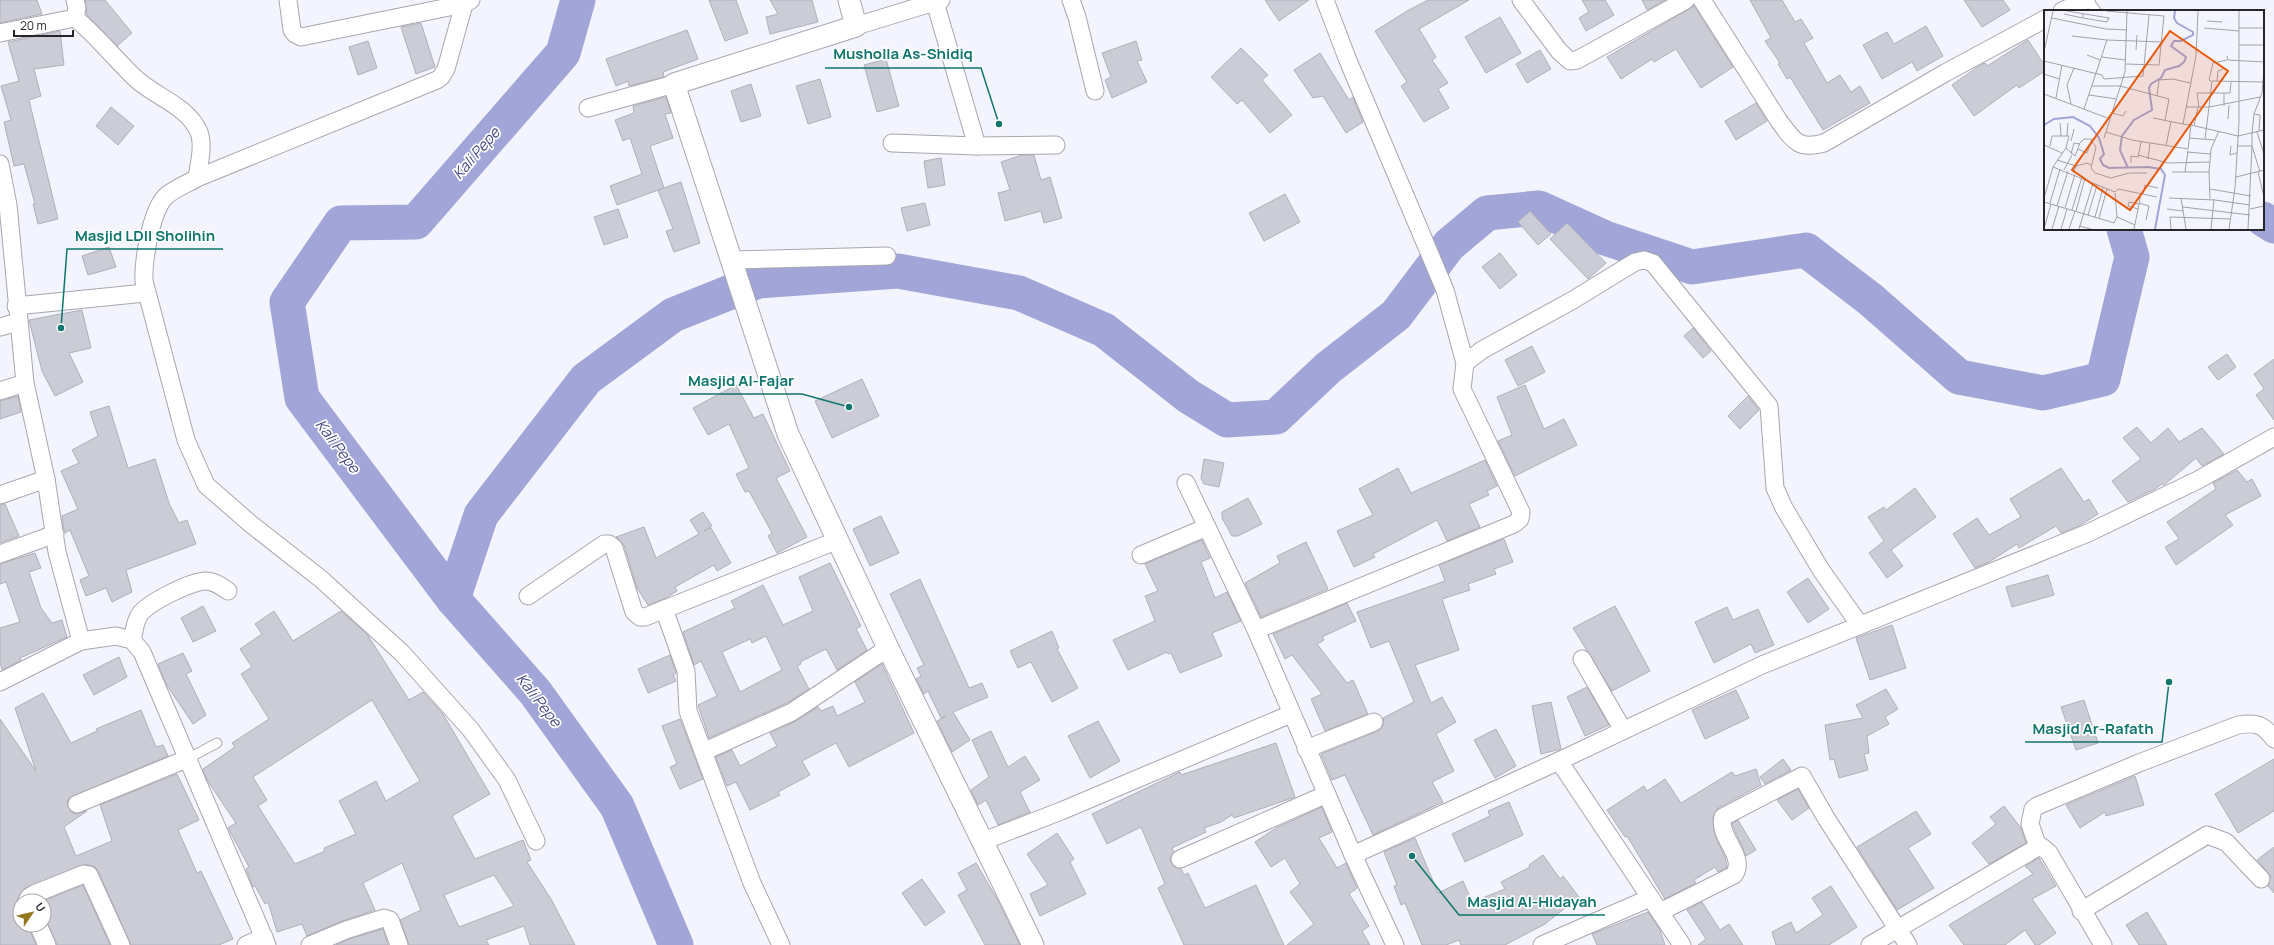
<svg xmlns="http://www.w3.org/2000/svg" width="2274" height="945" viewBox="0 0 2274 945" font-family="Manrope,sans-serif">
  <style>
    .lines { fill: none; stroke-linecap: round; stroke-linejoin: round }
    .river { stroke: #a1a5d7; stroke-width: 35 }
    .building { fill: #cbccd5; stroke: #afb0b9; fill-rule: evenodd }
    .service-casing { stroke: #a6a7af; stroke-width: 11 }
    .minor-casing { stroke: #a6a7af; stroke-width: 19 }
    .tertiary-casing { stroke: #a6a7af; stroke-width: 23 }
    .service { stroke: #fff; stroke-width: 9 }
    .minor { stroke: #fff; stroke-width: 17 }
    .tertiary { stroke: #fff; stroke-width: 21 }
    .labels { text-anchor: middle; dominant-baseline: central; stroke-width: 3.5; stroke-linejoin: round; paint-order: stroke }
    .water-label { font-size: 15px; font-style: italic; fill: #484887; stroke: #fff }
    .inset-river { fill: none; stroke: #a1a5d7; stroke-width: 2 }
    .inset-road { fill: none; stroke: #a1a2a9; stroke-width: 1 }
    .view { fill: #e8590c; fill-opacity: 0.15; stroke: #e8590c; stroke-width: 2 }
    .inset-edge { fill: none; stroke: #26262a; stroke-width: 2 }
    .leader { fill: none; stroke: #0f766e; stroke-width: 1.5 }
    .callout-dot { fill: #0f766e; stroke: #fff; stroke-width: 1.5 }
    .callout-label { font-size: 15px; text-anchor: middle; font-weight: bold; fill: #0f766e; stroke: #fff; stroke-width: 3.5; stroke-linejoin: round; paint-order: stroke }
  </style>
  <rect width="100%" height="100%" fill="#f3f4fd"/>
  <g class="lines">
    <!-- river -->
    <g class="river">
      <polyline points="578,0 563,53 416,222 341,223 287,302 302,398 453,599 535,692 617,806 676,945"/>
      <polyline points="2263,219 2274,226"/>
      <polyline points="453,599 481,515 586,379 673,315 758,281 898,271 1019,293 1104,330 1188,396 1227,420 1276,417 1328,368 1396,315 1449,245 1487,213 1539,208 1605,238 1692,267 1806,250 1870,299 1959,377 2043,393 2103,379 2132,257 2124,229"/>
    </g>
  </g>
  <!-- building -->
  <g class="building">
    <polygon points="0,0 37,0 42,14 0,23"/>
    <polygon points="85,0 105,0 132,33 117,46 87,15"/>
    <polygon points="709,0 736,0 748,33 725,41"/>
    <polygon points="770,0 812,0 818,22 770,34 766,17 778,14"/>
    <polygon points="1265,0 1309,0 1279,21"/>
    <polygon points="1428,0 1469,0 1419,29 1436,57 1432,60 1448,83 1438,89 1449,108 1424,122 1401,86 1407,82 1375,31 1407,11"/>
    <polygon points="1582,0 1605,0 1614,15 1586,31 1579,18 1589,12"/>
    <polygon points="1642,0 1665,0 1647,10"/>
    <polygon points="1750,0 1782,0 1795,22 1801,19 1813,38 1804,43 1827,83 1840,75 1851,92 1860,86 1870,103 1823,130 1790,77 1787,79 1778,64 1780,63 1765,41 1771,38"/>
    <polygon points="1964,0 2003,0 2010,10 1982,27"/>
    <polygon points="1694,6 1733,67 1701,88 1676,49 1654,62 1652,59 1621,79 1607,57"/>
    <polygon points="1500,17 1521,53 1486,73 1465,37"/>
    <polygon points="421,23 435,67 416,74 401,27"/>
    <polygon points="1926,26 1943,56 1917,71 1912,62 1882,79 1863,45 1887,32 1894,44"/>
    <polygon points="687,30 698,59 663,72 664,77 629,86 628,81 616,86 606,59"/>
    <polygon points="60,31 64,65 34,69 41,96 29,100 58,219 38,224 33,204 35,204 24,164 14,166 4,122 11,120 1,86 19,81 8,42"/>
    <polygon points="2028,40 2045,66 2045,71 2019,88 2017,85 1974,116 1952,85 1979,66 1985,63 1987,66"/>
    <polygon points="368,41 377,68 358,75 349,47"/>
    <polygon points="1136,41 1142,60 1137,61 1147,82 1112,98 1105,80 1111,77 1102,53"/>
    <polygon points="1241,48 1268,75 1262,80 1292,115 1270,133 1242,100 1237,104 1211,77"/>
    <polygon points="1540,50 1551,69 1527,83 1516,64"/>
    <polygon points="1320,53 1349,100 1353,97 1363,122 1346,133 1323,96 1313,98 1294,70"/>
    <polygon points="886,59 899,106 877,112 864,65"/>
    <polygon points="820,79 831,117 808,124 796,86"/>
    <polygon points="751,84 761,116 741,122 731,91"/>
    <polygon points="666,97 671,113 665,114 673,138 650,146 664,188 617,205 610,186 642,174 630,138 623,141 615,120 634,113 633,106"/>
    <polygon points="1756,103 1767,121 1736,140 1725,121"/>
    <polygon points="111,107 134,126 118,145 96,126"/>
    <polygon points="1022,155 1034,155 1041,180 1050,177 1062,218 1044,223 1041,211 1005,221 998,193 1010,190 1001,162"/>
    <polygon points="941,158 945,185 928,188 924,161"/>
    <polygon points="681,182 700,243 674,252 666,231 673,229 658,190"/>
    <polygon points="1285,194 1300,222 1264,241 1249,213"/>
    <polygon points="925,203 930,225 907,231 901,208"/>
    <polygon points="618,209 628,237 604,245 594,217"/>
    <polygon points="1530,211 1551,234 1538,245 1518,222"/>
    <polygon points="1567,223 1606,263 1588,279 1550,239"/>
    <polygon points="109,247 116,267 88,275 82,256"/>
    <polygon points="1500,253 1517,275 1500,289 1482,267"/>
    <polygon points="82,310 91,348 69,353 83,382 55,396 42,371 29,320"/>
    <polygon points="1693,328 1711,351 1703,358 1684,336"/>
    <polygon points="1532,346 1545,372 1518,386 1505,360"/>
    <polygon points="2227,354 2236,367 2218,380 2208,367"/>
    <polygon points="2274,359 2274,420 2256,395 2264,389 2254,374"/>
    <polygon points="862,379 879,416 832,438 815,401"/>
    <polygon points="736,385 754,418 763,414 790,471 776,478 807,537 777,553 768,536 772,533 749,491 745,492 736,474 749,468 729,424 708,435 693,408"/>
    <polygon points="1525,385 1544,429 1564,419 1577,445 1515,476 1498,441 1512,435 1497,397"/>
    <polygon points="18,396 21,412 0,419 0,401"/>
    <polygon points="1748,396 1759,410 1740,429 1728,416"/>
    <polygon points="109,406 128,468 155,459 169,503 179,523 187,520 196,544 126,570 132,592 112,602 106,588 86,596 80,580 89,576 70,530 65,533 64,530 62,516 78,509 61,471 79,463 72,450 98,436 90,412"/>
    <polygon points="2137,427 2151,443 2168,428 2179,442 2202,428 2224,454 2202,466 2196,458 2164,485 2162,484 2155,489 2128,502 2112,481 2141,459 2123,438"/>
    <polygon points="1204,459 1224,463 1219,487 1204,484 1201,478"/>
    <polygon points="1485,460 1497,486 1487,491 1489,495 1469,504 1480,527 1447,541 1437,520 1373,554 1375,557 1354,567 1337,531 1373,515 1359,489 1398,468 1411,493"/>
    <polygon points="2061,468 2084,502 2089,499 2098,514 2079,526 2061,533 2056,526 2019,548 2017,544 1989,562 1975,568 1953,534 1977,518 1989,535 2021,517 2010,499"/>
    <polygon points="2237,470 2247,482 2252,479 2261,496 2225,515 2233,525 2176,565 2165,547 2179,539 2167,522 2216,489 2213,483"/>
    <polygon points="1915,488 1936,517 1891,550 1903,566 1887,578 1869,553 1884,541 1868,517 1884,507 1886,510"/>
    <polygon points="1248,498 1262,524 1238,536 1232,536 1222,518 1222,512"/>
    <polygon points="5,504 19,536 0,543 0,505"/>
    <polygon points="703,512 712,526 704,531 711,528 731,563 717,571 714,565 675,587 677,591 666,598 648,605 637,588 624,545 616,537 644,527 656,558 699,534 690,520"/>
    <polygon points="881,516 899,553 870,566 853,529"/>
    <polygon points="1504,539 1513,562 1494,569 1496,574 1468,584 1470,590 1442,599 1459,650 1415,665 1431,703 1442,697 1456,722 1436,734 1454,771 1432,782 1443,802 1373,835 1345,775 1332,780 1321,754 1378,731 1384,724 1383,718 1414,702 1389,641 1371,648 1357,612 1445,581 1439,565"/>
    <polygon points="1202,540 1210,558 1201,562 1215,598 1227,592 1241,621 1212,633 1222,656 1180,673 1171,653 1168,654 1167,652 1128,670 1113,640 1155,621 1145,596 1158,591 1145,564"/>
    <polygon points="1306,542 1328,589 1261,617 1245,583 1280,563 1277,556"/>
    <polygon points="35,553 41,568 29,572 41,608 52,623 62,620 67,637 20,658 21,660 2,670 0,662 0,628 20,622 6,582 0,584 0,564"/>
    <path d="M830,563L861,626L856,629L867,650L837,670L826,649L800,662L801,664L797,666L809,689L787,703L709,738L698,705L717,696L701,661L694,665L683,632L735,608L731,601L763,585L783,625L813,611L799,577ZM766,636L782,670L740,692L722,652L750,639L752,643Z"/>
    <polygon points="2048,575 2054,595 2012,607 2006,587"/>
    <polygon points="1808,578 1829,609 1808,623 1787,592"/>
    <polygon points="920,579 969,688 982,683 988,697 953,712 970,740 952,752 937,721 946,716 941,718 928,691 924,694 916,679 921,676 917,668 924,665 890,594"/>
    <polygon points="1347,603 1356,621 1322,637 1324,640 1317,644 1347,683 1353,680 1368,714 1325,731 1311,699 1322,694 1292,655 1285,659 1273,634"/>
    <polygon points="203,606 216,631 193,642 181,618"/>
    <polygon points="1615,606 1650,671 1612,691 1573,628"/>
    <polygon points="1727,607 1733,620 1758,609 1774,645 1755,653 1751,644 1714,663 1695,622"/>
    <path d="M274,611L293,641L341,611L367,634L409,700L423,692L443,714L490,794L452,816L475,859L523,840L531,860L527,862L551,899L575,945H530L524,926L486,940L489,945H409L400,920L421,910L402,863L363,883L375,910L342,921L307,936L302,924L277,932L268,902L265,904L255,886L253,887L246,869L249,867L228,828L236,823L207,780L203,769L235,747L232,743L269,719L241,674L252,667L240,649L262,634L255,624ZM372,700L420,781L386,801L376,781L339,801L356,834L324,848L325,851L295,864L258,806L267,800L253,777ZM494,875L514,906L459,927L444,895Z"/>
    <polygon points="1892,625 1906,668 1870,680 1856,638"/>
    <polygon points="1052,631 1059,648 1057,649 1078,688 1052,702 1031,662 1018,668 1010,651"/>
    <polygon points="183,653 192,671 186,674 206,715 193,724 166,684 158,664"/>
    <polygon points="670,655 676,673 673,675 676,681 648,693 638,669"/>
    <polygon points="119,657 127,677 94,695 83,675"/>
    <polygon points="882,664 914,733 849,767 836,743 802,761 810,775 778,792 780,795 750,810 736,782 727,786 716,757 732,750 740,766 777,746 770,733 796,721 818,707 821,711 833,706 837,716 865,702 855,682"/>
    <polygon points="1587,687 1609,725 1585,736 1567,697"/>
    <polygon points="1886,689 1898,709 1885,717 1889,724 1867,736 1869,753 1864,754 1868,770 1839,778 1834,759 1830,760 1825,725 1863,718 1856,705"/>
    <polygon points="1736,690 1749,718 1705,739 1692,710"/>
    <polygon points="43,693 71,743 97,731 96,729 141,710 156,747 163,745 168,756 69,798 67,803 71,812 76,814 87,811 64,827 76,856 112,841 100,805 177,774 199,820 178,830 197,873 201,871 233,939 219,945 131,945 98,871 95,867 86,864 24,889 17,901 20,908 20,925 28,925 36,945 0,945 0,719 36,771 15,708"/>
    <polygon points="2084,700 2098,743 2076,750 2061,707"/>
    <polygon points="1551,702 1561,749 1541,754 1532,706"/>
    <polygon points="680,719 703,779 680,789 670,767 677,764 662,726"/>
    <polygon points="1098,721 1120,761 1090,778 1068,736"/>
    <polygon points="1496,729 1516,766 1495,778 1474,740"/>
    <polygon points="991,731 1008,767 1025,756 1040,780 1020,792 1030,812 998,825 986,800 978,805 971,790 989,777 972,740"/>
    <polygon points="1276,743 1295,797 1234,818 1232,815 1221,822 1204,828 1206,832 1172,848 1174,852 1170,858 1171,863 1174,867 1181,869 1184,875 1188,873 1205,908 1256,885 1284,945 1184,945 1158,888 1165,884 1141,827 1107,844 1092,814 1180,772 1181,775"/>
    <polygon points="1783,759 1791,770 1765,784 1760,777"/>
    <polygon points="2274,759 2274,811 2238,833 2215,794"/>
    <polygon points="1756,769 1761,785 1718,808 1713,816 1714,834 1725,857 1727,867 1718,872 1715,867 1694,880 1696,883 1665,899 1627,836 1625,837 1607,810 1644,786 1647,791 1665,779 1681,803 1732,772 1735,776"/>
    <polygon points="2135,776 2144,805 2106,816 2105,812 2080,828 2066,805"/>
    <polygon points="1798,789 1809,808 1792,820 1777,800"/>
    <polygon points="1509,802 1523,835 1465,862 1452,834 1490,816 1488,811"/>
    <polygon points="2004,806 2021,828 2026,843 1989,864 1972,843 1996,824 1990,817"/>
    <polygon points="1322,807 1332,832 1319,838 1337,868 1346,863 1357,888 1349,894 1369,926 1362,931 1370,945 1287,945 1314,924 1290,892 1300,884 1285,858 1271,867 1255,842 1276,828"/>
    <polygon points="1916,811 1931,834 1908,848 1934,888 1897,910 1857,847"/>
    <polygon points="1738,820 1756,850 1746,856 1732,824"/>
    <polygon points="1057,833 1074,859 1070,862 1086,894 1040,916 1030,894 1048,885 1027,854"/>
    <polygon points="1415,838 1438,893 1463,881 1472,902 1505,889 1501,882 1530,867 1529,865 1543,855 1560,879 1563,876 1579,897 1545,924 1505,945 1461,945 1459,940 1446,945 1422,945 1405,903 1401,905 1394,886 1397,885 1384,852"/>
    <polygon points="2274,847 2274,893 2268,886 2271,876 2257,860"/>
    <polygon points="2039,858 2056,886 2032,899 2056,933 2039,945 2035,945 2025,930 2005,945 1964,945 1949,925 2033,874 2025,866"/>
    <polygon points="976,863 996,897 1020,945 985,945 958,895 967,890 958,873"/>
    <polygon points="922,879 945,912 925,926 902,893"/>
    <polygon points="83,885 110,945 57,945 44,917 43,901"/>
    <polygon points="1831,886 1857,927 1829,945 1776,945 1772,932 1791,922 1796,933 1823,915 1812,898"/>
    <polygon points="1702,902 1720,930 1729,924 1743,945 1698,945 1706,939 1687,910"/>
    <polygon points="1648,912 1660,930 1665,945 1597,945 1592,934"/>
    <polygon points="2147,912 2167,945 2139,945 2126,925"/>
    <polygon points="383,929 388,945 336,945 349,939"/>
  </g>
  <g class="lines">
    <defs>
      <g id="service">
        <polyline points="2088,0 2096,11"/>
        <polyline points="189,758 217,743"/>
      </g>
      <g id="minor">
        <polyline points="288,0 292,30 295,34 301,37 464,4 471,0"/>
        <polyline points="1071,0 1077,17 1095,91"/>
        <polyline points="1521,0 1559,51 1570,61 1577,60 1686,0"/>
        <path d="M1702,0L1779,121C1794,141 1798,150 1824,143L1945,73L2045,19"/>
        <polyline points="935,2 977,146 1056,145"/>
        <path d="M464,4L446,69L441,77L437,80L197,178C187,184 173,189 165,197C151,212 143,261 144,281L186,440L206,485L252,525L321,579L402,653L471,730L507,780L536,841"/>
        <polyline points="2062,11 2086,0"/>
        <path d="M75,18C97,36 114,58 135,78C155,97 187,105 199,132C204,146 199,164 197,178"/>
        <polyline points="856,26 941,0"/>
        <polyline points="0,33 75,18 77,8 75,0"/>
        <polyline points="588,108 674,84"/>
        <polyline points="892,143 977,146"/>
        <polyline points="0,164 8,205 25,383 46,479 57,552 81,641 116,636 132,640 142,652 267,945"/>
        <polyline points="731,260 887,256"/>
        <polyline points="16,306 145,293"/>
        <polyline points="0,327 18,322"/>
        <polyline points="1465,363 1482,350 1573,300 1635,262 1644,260 1653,263 1769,406 1775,488 1784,508 1821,570 1860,625"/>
        <polyline points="0,391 25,383"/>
        <polyline points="1186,483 1256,630 1353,855"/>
        <polyline points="0,495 46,479"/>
        <polyline points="0,554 55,534"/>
        <polyline points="1141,555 1207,527"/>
        <polyline points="528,596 604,544 609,544 614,548 634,612 640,617 645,617 838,540"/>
        <polyline points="664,609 686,671 688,711 752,883 781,945"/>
        <polyline points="1256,630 1514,524 1520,519 1521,512 1462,389 1465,363 1445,290 1347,58 1325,0"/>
        <path d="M132,640C134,633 135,620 140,614C149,602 190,582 205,581C214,581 221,586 228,591"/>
        <polyline points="1582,659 1623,730"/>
        <polyline points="0,682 81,641"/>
        <polyline points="1306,749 1374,722"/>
        <polyline points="705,751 792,712 888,648"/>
        <polyline points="1559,761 1682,945"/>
        <polyline points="77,804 189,758"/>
        <polyline points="981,842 1061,811 1291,714"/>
        <path d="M2038,847L2030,824L2033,809L2037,806L2139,763L2238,725C2256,722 2263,724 2274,739"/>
        <polyline points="1180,859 1327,794"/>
        <polyline points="27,901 29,897 34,894 84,874 89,875 121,945"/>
        <polyline points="2081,911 2207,835 2226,842 2261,879"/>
        <path d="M1660,912L1734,875C1747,856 1717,837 1723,817L1802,776L1826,818L1908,945"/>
        <polyline points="38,925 47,945"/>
        <polyline points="246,945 264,937"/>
        <polyline points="310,945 346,930 384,918 390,920 399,945"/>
        <polyline points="1395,945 1353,855 1559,761 1762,665 2088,533 2198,480 2274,437"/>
        <polyline points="1542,945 1650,898"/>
        <polyline points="1870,945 2038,847 2042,847 2049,853 2103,945"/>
      </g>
      <polyline id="tertiary" points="849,0 856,26 674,84 788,434 888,648 1033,945"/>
    </defs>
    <!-- service casing -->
    <use href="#service" class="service-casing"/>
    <!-- minor casing -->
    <use href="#minor" class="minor-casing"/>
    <!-- tertiary casing -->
    <use href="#tertiary" class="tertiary-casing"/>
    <!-- service -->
    <use href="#service" class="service"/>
    <!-- minor -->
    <use href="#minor" class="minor"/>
    <!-- tertiary -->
    <use href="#tertiary" class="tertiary"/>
  </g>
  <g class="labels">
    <!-- water labels -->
    <g class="water-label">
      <text transform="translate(476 153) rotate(-49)">Kali Pepe</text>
      <text transform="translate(338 446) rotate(53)">Kali Pepe</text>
      <text transform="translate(539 700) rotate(52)">Kali Pepe</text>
    </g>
  </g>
  <!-- overview -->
  <g transform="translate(2044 10)">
    <rect width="220" height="220" fill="#f3f4fd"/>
    <path class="inset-river" d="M0,115L10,109L29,107L46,116L55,128L60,144L56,149L59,155L65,158L104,157L117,159L121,165L111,219M84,158L76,140L78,126L90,110L108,100L105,78L107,74L117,68L121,60L135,56L140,52L142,47L127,36L130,31H137L149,25V22L133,13L130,8L131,1"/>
    <path class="inset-road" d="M23,1L65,8L63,12L39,8M62,1L120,6L115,55L82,54M20,4L39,8V4M8,8L62,19L83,20M163,11L178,12M160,18L195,21M195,18H220M28,26L63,30M195,35H220M92,40L93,25M0,42L9,1M43,45L56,50M183,46L184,50L220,52M58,47L81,50M0,51L58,65L60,69L99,66L105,5M0,64L15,69M167,71L165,70L169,53L183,50M173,71L174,61L179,59M48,76H76L125,89L121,110M0,84L66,109M45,85L73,89M113,86L115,70L129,69L146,73M216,87L165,97L168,71L220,72M12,88L18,55M27,94L23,75L30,58M180,96V83M142,97H165L161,129M155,97L153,83H186L187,72M40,99L63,30L118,32M68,103L79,106L82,101M210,104L216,105L215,121M109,108L139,114M184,109L185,95M16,113L17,126M147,115L139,114L152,46L154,1M150,116L154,97M62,122L88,130L144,139L147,115L194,126L220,120M213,122L220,144M23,126L24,113M60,128L81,62L83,1M145,128L171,130M27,131L30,119M48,132L52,137L47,158L51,163L67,168L85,163H103M0,135L18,143M122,136L127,111M187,136L186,145L193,143M194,136H208L204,219M22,138L31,146L36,133L40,129H48L43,143L34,139M143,142L166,144M27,144L30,133L36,134M94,145L124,153L165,152M104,149L106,133M13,150L32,156L29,163M87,153V146L94,147L97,132M32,156L43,153L47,155M9,157L71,182L74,179L113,187M20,160L28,145M128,162H165L166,189M141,162L144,141M165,162L167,139L175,121M214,162L220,187M216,162L208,136V123L210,104L218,83L220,60M192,167L220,160M166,179L207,186M71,183L73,207M99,184L101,175L114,178M0,188L9,157L22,138L25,126H8L6,136M125,188L171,190L206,195M137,188L142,219M0,192L67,212M6,193L16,159M95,193L105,196L102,210M13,196L24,161M139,197L206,205M21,198L31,164M94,199L84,196L85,192L95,194M123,199L139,201M206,199L220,196M28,200L38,167M32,201L41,168M44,205L53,175M51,207L59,178M55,208L63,179M67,212L70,213L73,207L91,215M35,216L47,219M0,219L7,194M8,219L15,196M17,219L23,199M25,219L31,201M35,219L49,173M90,219L97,184M127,219L126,207L187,209M167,219L170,189M185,219L191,178L195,112V1"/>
    <path class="view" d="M126,21L184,61L86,200L28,160Z"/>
    <rect width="220" height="220" class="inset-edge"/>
  </g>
  <!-- callouts -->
  <path class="leader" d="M999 124L981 68H825M61 328L67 249H223M849 407L802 394H680M2169 682L2162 742H2025M1412 856L1459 915H1605"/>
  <g class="callout-dot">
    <circle cx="999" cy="124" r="4"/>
    <circle cx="61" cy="328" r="4"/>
    <circle cx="849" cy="407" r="4"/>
    <circle cx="2169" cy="682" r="4"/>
    <circle cx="1412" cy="856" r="4"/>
  </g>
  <g class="callout-label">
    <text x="903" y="59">Musholla As-Shidiq</text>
    <text x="145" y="241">Masjid LDII Sholihin</text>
    <text x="741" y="386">Masjid Al-Fajar</text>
    <text x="2093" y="734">Masjid Ar-Rafath</text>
    <text x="1532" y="907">Masjid Al-Hidayah</text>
  </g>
  <!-- north arrow -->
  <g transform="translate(32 913) rotate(55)"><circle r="19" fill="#ffffff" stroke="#a8a8aa"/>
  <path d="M0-3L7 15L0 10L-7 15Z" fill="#94771e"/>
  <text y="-6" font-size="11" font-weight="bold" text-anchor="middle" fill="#26262a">U</text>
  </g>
  <!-- scale -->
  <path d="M14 30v6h59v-6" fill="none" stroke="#26262a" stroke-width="2"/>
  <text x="20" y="30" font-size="12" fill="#26262a" stroke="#ffffff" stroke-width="3" paint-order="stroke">20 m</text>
</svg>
